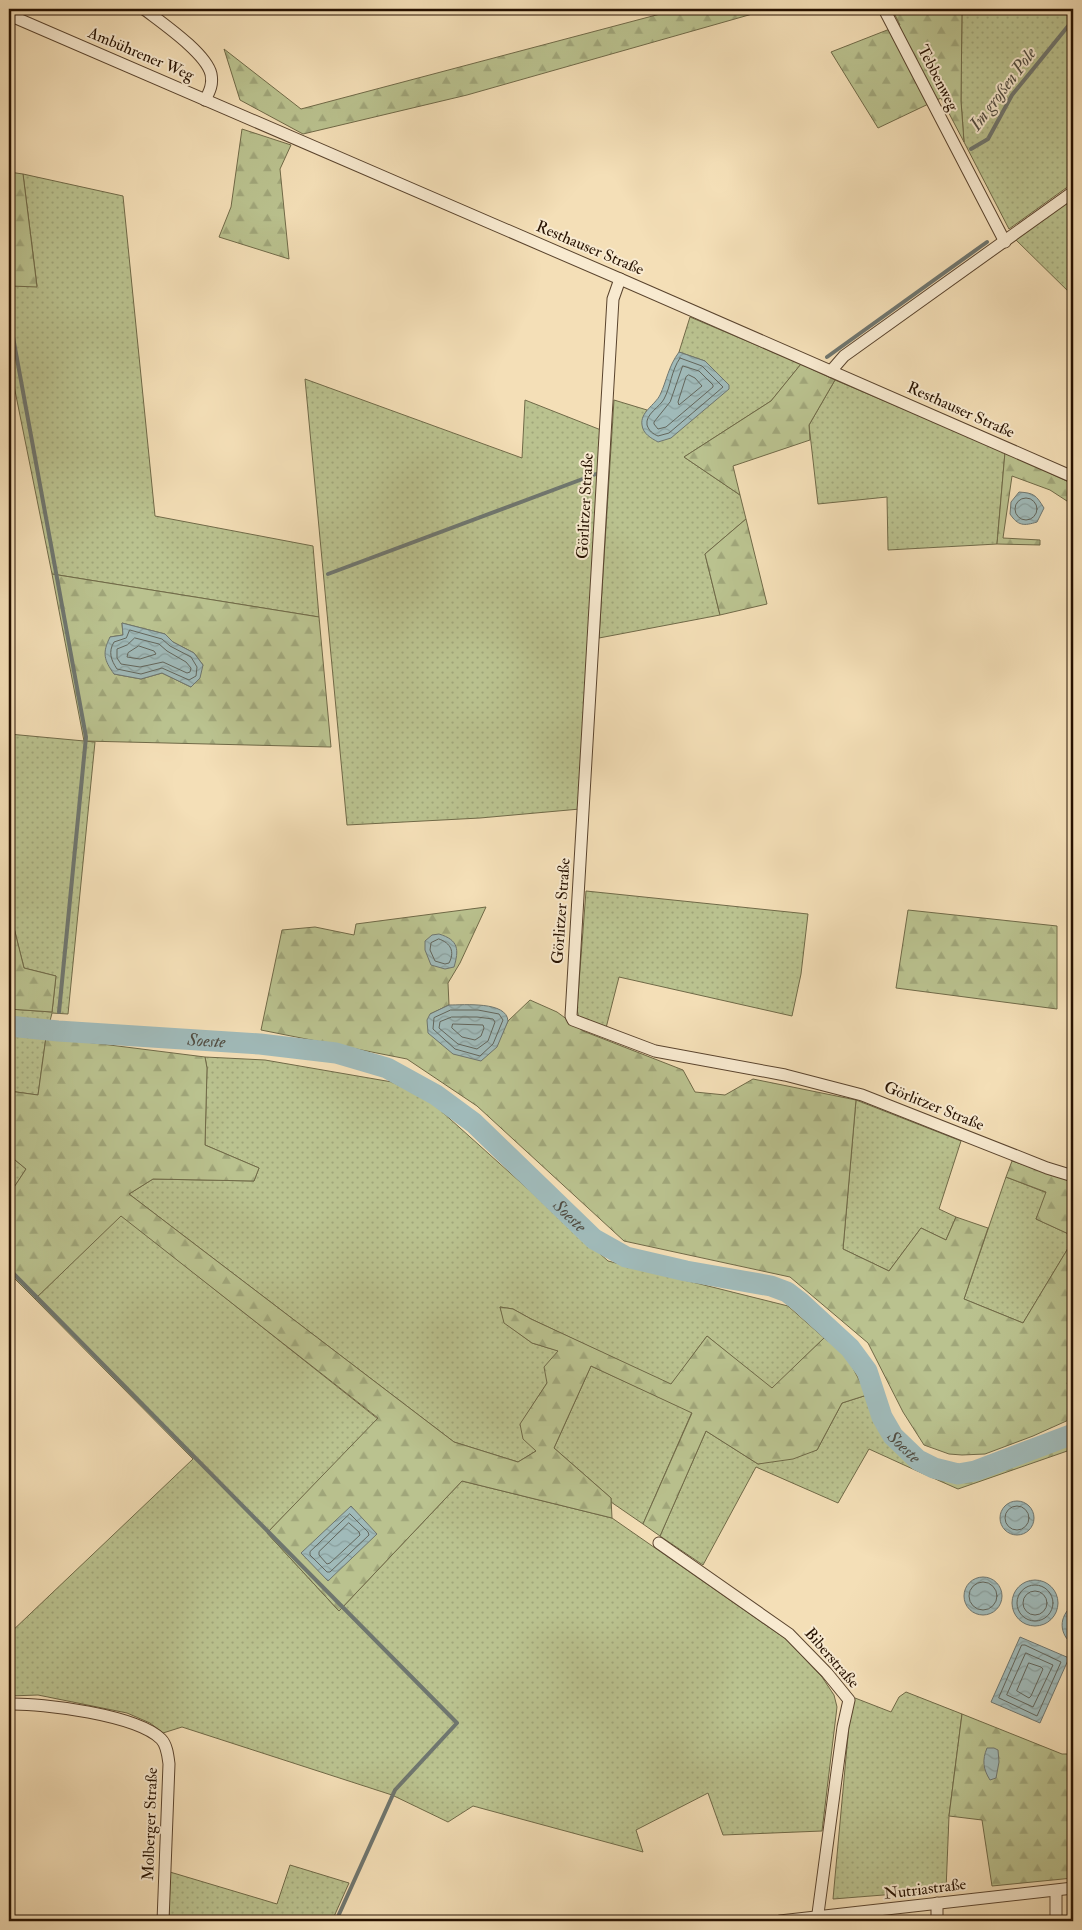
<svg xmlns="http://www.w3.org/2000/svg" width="1082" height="1930" viewBox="0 0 1082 1930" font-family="'IM FELL Double Pica',serif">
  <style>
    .grass { fill: url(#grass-dots); stroke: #706a48 }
    .forest { fill: url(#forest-firs); stroke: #706a48; fill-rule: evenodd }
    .water { fill: url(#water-waves); stroke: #6f766f }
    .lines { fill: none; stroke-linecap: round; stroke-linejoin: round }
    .shore { stroke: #63665c; stroke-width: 1 }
    .stream { stroke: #6f766f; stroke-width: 4 }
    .river { stroke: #a0bab9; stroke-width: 21 }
    .minor-casing { stroke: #5a442e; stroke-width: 13 }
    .minor { stroke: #f8ead0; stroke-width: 11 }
    .labels { text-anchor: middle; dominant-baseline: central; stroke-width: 4; stroke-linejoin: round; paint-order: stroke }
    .street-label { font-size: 16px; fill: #261100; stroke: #f8ead0 }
    .water-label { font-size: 18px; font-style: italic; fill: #514c41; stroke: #f8ead0 }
  </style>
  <defs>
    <pattern id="grass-dots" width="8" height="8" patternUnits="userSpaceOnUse" patternTransform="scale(1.25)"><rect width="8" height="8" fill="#bac28f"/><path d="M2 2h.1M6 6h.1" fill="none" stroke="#a0a67a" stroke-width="1.8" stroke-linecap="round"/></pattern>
    <pattern id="forest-firs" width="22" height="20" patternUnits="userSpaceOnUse" patternTransform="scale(1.25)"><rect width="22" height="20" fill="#bac28f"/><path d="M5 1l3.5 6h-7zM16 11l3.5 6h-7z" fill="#a0a67a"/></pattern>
    <pattern id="water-waves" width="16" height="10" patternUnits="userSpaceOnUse" patternTransform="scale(1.25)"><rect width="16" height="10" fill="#a0bab9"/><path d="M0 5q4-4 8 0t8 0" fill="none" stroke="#8a9f9d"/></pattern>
  </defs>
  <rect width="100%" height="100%" fill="#f4dfb7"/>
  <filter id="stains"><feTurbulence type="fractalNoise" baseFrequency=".004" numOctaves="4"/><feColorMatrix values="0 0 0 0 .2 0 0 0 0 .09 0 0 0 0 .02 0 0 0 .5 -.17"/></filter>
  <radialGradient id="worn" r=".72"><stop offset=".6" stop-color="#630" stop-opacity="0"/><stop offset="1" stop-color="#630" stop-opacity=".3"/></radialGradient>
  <!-- grass -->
  <g class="grass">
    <polygon points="962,9 1073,9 1073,183 1009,229 964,142 961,101"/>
    <polygon points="23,174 123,196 155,516 313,546 319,617 52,574 9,361 9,272 11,286 37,286"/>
    <polygon points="1073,196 1073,296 1014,238"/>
    <polygon points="690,317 801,364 771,401 684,457 740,495 746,519 705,554 720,615 599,638 614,400 647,410 643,418 705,361 679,352"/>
    <polygon points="305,379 522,458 525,400 601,430 580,809 480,818 347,825"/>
    <polygon points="835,380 1005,452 997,544 888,550 887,497 818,504 809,425"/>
    <polygon points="9,734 95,742 68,1014 52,1013 46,1037 38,1095 9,1091 9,1009 52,1012 56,976 24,968 9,908"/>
    <polygon points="586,891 808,914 801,974 792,1016 619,977 606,1028 579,1019 577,1009"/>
    <polygon points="205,1057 265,1060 392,1082 430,1101 608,1261 788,1306 824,1338 772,1389 707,1336 671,1385 531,1319 513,1309 500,1307 505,1323 532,1343 559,1351 547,1383 520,1425 536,1451 518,1462 454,1442 129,1194 153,1179 254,1181 259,1168 205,1145 207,1068"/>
    <polygon points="856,1100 961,1141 939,1209 956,1217 946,1240 921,1228 889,1271 843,1249"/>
    <polygon points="9,1155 26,1169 9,1195"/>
    <polygon points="1006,1177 1047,1193 1036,1219 1073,1236 1073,1240 1023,1323 964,1299"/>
    <polygon points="121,1215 378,1419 267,1533 339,1611 462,1481 612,1518 786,1639 822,1677 834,1695 837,1707 822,1831 723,1835 708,1793 636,1830 643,1852 473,1806 448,1822 392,1795 182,1727 163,1733 150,1723 127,1713 38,1695 9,1696 9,1634 193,1459 35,1299"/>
    <polygon points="591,1366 692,1412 643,1524 611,1502 611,1498 554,1448"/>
    <polygon points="867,1395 890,1439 916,1467 915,1470 869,1449 838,1503 756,1467 703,1565 660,1536 706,1431 758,1464 817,1450 842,1403"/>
    <polygon points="906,1692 962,1714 949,1816 946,1890 833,1899 851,1703 855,1698 891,1712 899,1697"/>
    <polygon points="290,1865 349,1883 332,1921 169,1921 170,1872 277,1904"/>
  </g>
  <!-- forest -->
  <g class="forest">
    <polygon points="679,9 770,9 467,95 303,134 240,100 224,49 301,109"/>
    <polygon points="892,9 962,9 961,101 964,142 941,98 878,128 831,52 900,25"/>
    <polygon points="242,129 291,145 280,169 289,259 219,237 231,207"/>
    <polygon points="9,172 23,174 37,287 11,286 9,272"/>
    <polygon points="801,364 835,380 809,425 810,440 733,466 740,495 684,457 771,401"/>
    <polygon points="1005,452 1073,484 1073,495 1070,503 1050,490 1012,476 1003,538 1040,540 1040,545 997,544"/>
    <polygon points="746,519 767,604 720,615 705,554"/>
    <path d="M52,574L319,617L331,747L84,741ZM122,623L165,634L173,642L194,653L203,665L191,687L162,673L141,679L114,674L110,637L123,635Z"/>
    <polygon points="486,907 460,963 448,983 449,1005 430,1014 502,1033 508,1021 530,1000 557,1012 583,1031 683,1070 695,1092 725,1095 753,1079 856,1100 843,1249 889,1271 921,1228 946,1240 956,1217 988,1228 964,1299 1023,1323 1073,1240 1073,1375 1067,1383 1073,1397 1073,1418 1033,1436 985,1454 962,1455 949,1454 924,1445 903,1412 868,1343 790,1277 624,1241 477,1106 407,1059 261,1030 282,930 315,927 354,935 356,924"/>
    <polygon points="9,908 24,968 56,976 52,1012 9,1009"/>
    <polygon points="908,910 1057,926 1057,1009 896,988"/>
    <polygon points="46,1037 205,1057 207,1068 205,1145 259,1168 254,1181 153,1179 129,1194 454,1442 518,1462 536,1451 523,1439 520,1424 547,1383 544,1367 558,1351 532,1343 504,1323 500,1307 513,1309 531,1319 671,1384 707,1336 772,1388 824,1338 846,1355 867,1395 842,1403 817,1450 793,1459 758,1464 706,1431 660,1536 643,1524 692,1413 591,1366 554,1448 611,1498 612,1518 462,1481 339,1611 267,1533 378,1418 121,1216 35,1299 9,1273 9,1195 26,1169 9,1155 9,1091 38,1095"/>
    <polygon points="1012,1161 1073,1181 1073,1236 1036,1219 1046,1192 1006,1177"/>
    <polygon points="1073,1440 1073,1449 958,1489 915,1470 916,1467 963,1477"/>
    <polygon points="962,1714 1062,1754 1073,1754 1073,1878 992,1886 982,1820 949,1816"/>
  </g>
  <!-- water -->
  <g class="water">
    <path d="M679,352L705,361L729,385V389L671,438L658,442C651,438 643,434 642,425C640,412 655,405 660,395C667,380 668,367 679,352Z"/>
    <path d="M1019,492C1034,493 1036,495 1044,508L1037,522C1024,526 1018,526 1010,514L1011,502Z"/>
    <path d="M122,623L165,634L173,642L194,653L203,665L200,678L191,687L162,673L141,679L114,674C104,660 102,653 110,637L123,635Z"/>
    <path d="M439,934C459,940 459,950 454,967L445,969L431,965L425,950V941L432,935Z"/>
    <path d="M449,1005C464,1005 507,1001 508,1021L497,1047L481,1061L453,1054L428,1033L427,1020L430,1014Z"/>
    <circle cx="1017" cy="1518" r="17"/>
    <polygon points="351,1506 377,1534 328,1581 301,1553"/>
    <circle cx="983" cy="1596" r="19"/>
    <circle cx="1035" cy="1603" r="23"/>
    <path d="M1073,1605V1645C1059,1634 1058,1617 1073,1605Z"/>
    <polygon points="1020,1637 1069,1658 1040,1723 991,1702"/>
    <path d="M987,1748H994L998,1750L999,1762L996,1778L990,1780C983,1769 982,1760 987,1748Z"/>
  </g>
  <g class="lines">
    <!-- shore -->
    <g class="shore">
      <path d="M680,358L702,366L723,387L669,433L658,436C653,434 649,431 647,425C645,414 660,407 664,399C671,386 671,371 680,358Z"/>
      <polygon points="683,366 699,371 713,385 713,387 666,427 658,429 654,424 654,422 670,402"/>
      <polygon points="689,375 695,378 702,386 679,405 678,402 686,377"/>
      <circle cx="1026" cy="509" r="11"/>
      <path d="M130,630L162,639L170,646L191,657L197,667L196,676L189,680L162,668L141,674L117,669C111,660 108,652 114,642L126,638Z"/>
      <polygon points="135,638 159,644 167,651 186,662 191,668 190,672 187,673 163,662 140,667 121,664 117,658 117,649 127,645"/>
      <polygon points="139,646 154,651 156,654 140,659 127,657 128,653"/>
      <path d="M439,939C451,943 455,952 449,963L445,964L435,961L430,950L431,943Z"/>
      <polygon points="451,1010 478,1010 499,1014 503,1020 493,1044 480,1056 455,1049 433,1029 434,1018"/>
      <polygon points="452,1017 477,1017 493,1019 495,1022 488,1041 477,1049 458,1044 439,1028 440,1022"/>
      <polygon points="453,1024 483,1025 484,1028 481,1036 475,1040 462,1037 452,1028"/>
      <circle cx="1017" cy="1518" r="12"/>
      <polygon points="350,1514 368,1532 369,1535 330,1572 327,1572 310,1555 310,1552"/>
      <polygon points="349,1523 359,1532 360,1535 330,1563 327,1564 319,1555 319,1552"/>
      <circle cx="983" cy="1596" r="14"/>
      <circle cx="1035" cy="1603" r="18"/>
      <circle cx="1035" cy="1603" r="12"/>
      <polygon points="1022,1645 1025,1645 1061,1662 1037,1716 999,1698"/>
      <polygon points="1026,1653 1053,1665 1033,1707 1007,1695"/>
      <polygon points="1029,1663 1041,1667 1043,1669 1031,1696 1029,1698 1017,1691"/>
    </g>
    <!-- stream -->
    <g class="stream">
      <polyline points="971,149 988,139 1012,95 1073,20"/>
      <polyline points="9,315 86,737 59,1012"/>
      <polyline points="827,357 987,242"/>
      <polyline points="328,574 596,474"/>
      <polyline points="9,1269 457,1723 395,1790 336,1921"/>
    </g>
    <!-- river -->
    <path class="river" id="s1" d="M9,1026L58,1031L260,1044L336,1053L387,1068L436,1095L474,1123L594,1239L626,1257L686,1271L771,1286L787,1292L800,1302L850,1348L867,1371L882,1417L893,1436L918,1460L934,1468L958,1474L975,1471L1073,1434"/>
    <defs>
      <g id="minor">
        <path d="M144,9C162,23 206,53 211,74C213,84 210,91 205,100"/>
        <polyline points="884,9 1005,242"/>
        <polyline points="9,15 620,279 1073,477"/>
        <polyline points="620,279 613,299 571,1016 573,1020 655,1051 785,1075 862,1095 1047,1168 1073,1176"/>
        <polyline points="831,371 844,356 1073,192"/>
        <polyline points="659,1543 789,1634 827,1673 849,1700 843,1727 817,1921"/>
        <path d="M9,1704C43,1703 137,1715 161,1739C167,1745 168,1756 169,1764L163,1921"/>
        <polyline points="937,1903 937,1921"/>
        <polyline points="780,1921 1073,1888"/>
        <polyline points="1056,1921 1056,1891"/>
      </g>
    </defs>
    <!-- minor casing -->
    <use href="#minor" class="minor-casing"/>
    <!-- minor -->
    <use href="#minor" class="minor"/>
  </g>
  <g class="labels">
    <!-- street labels -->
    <g class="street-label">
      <text transform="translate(141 54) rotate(23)">Ambührener Weg</text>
      <text transform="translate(938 78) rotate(63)">Tebbenweg</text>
      <text transform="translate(590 248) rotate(23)">Resthauser Straße</text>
      <text transform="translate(961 410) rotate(24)">Resthauser Straße</text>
      <text transform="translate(585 506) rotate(-87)">Görlitzer Straße</text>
      <text transform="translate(561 911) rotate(-86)">Görlitzer Straße</text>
      <text transform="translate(934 1106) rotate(22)">Görlitzer Straße</text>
      <text transform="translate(832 1658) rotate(49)">Biberstraße</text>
      <text transform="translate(150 1824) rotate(-88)">Molberger Straße</text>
      <text transform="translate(925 1889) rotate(-7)">Nutriastraße</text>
    </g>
    <!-- water labels -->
    <g class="water-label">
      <text transform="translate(1003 89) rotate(-53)">Im großen Pole</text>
      <text stroke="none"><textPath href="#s1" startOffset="198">Soeste</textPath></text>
      <text stroke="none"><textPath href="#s1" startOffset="618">Soeste</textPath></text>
      <text stroke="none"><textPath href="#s1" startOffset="1052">Soeste</textPath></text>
    </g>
  </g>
  <!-- margin -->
  <rect width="1082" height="1930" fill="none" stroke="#f4dfb7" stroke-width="30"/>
  <rect x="10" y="10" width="1062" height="1910" fill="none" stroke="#261100" stroke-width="2.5"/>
  <rect x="15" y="15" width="1052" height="1900" fill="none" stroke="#261100"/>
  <rect width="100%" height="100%" filter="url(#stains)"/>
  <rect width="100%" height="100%" fill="url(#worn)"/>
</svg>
